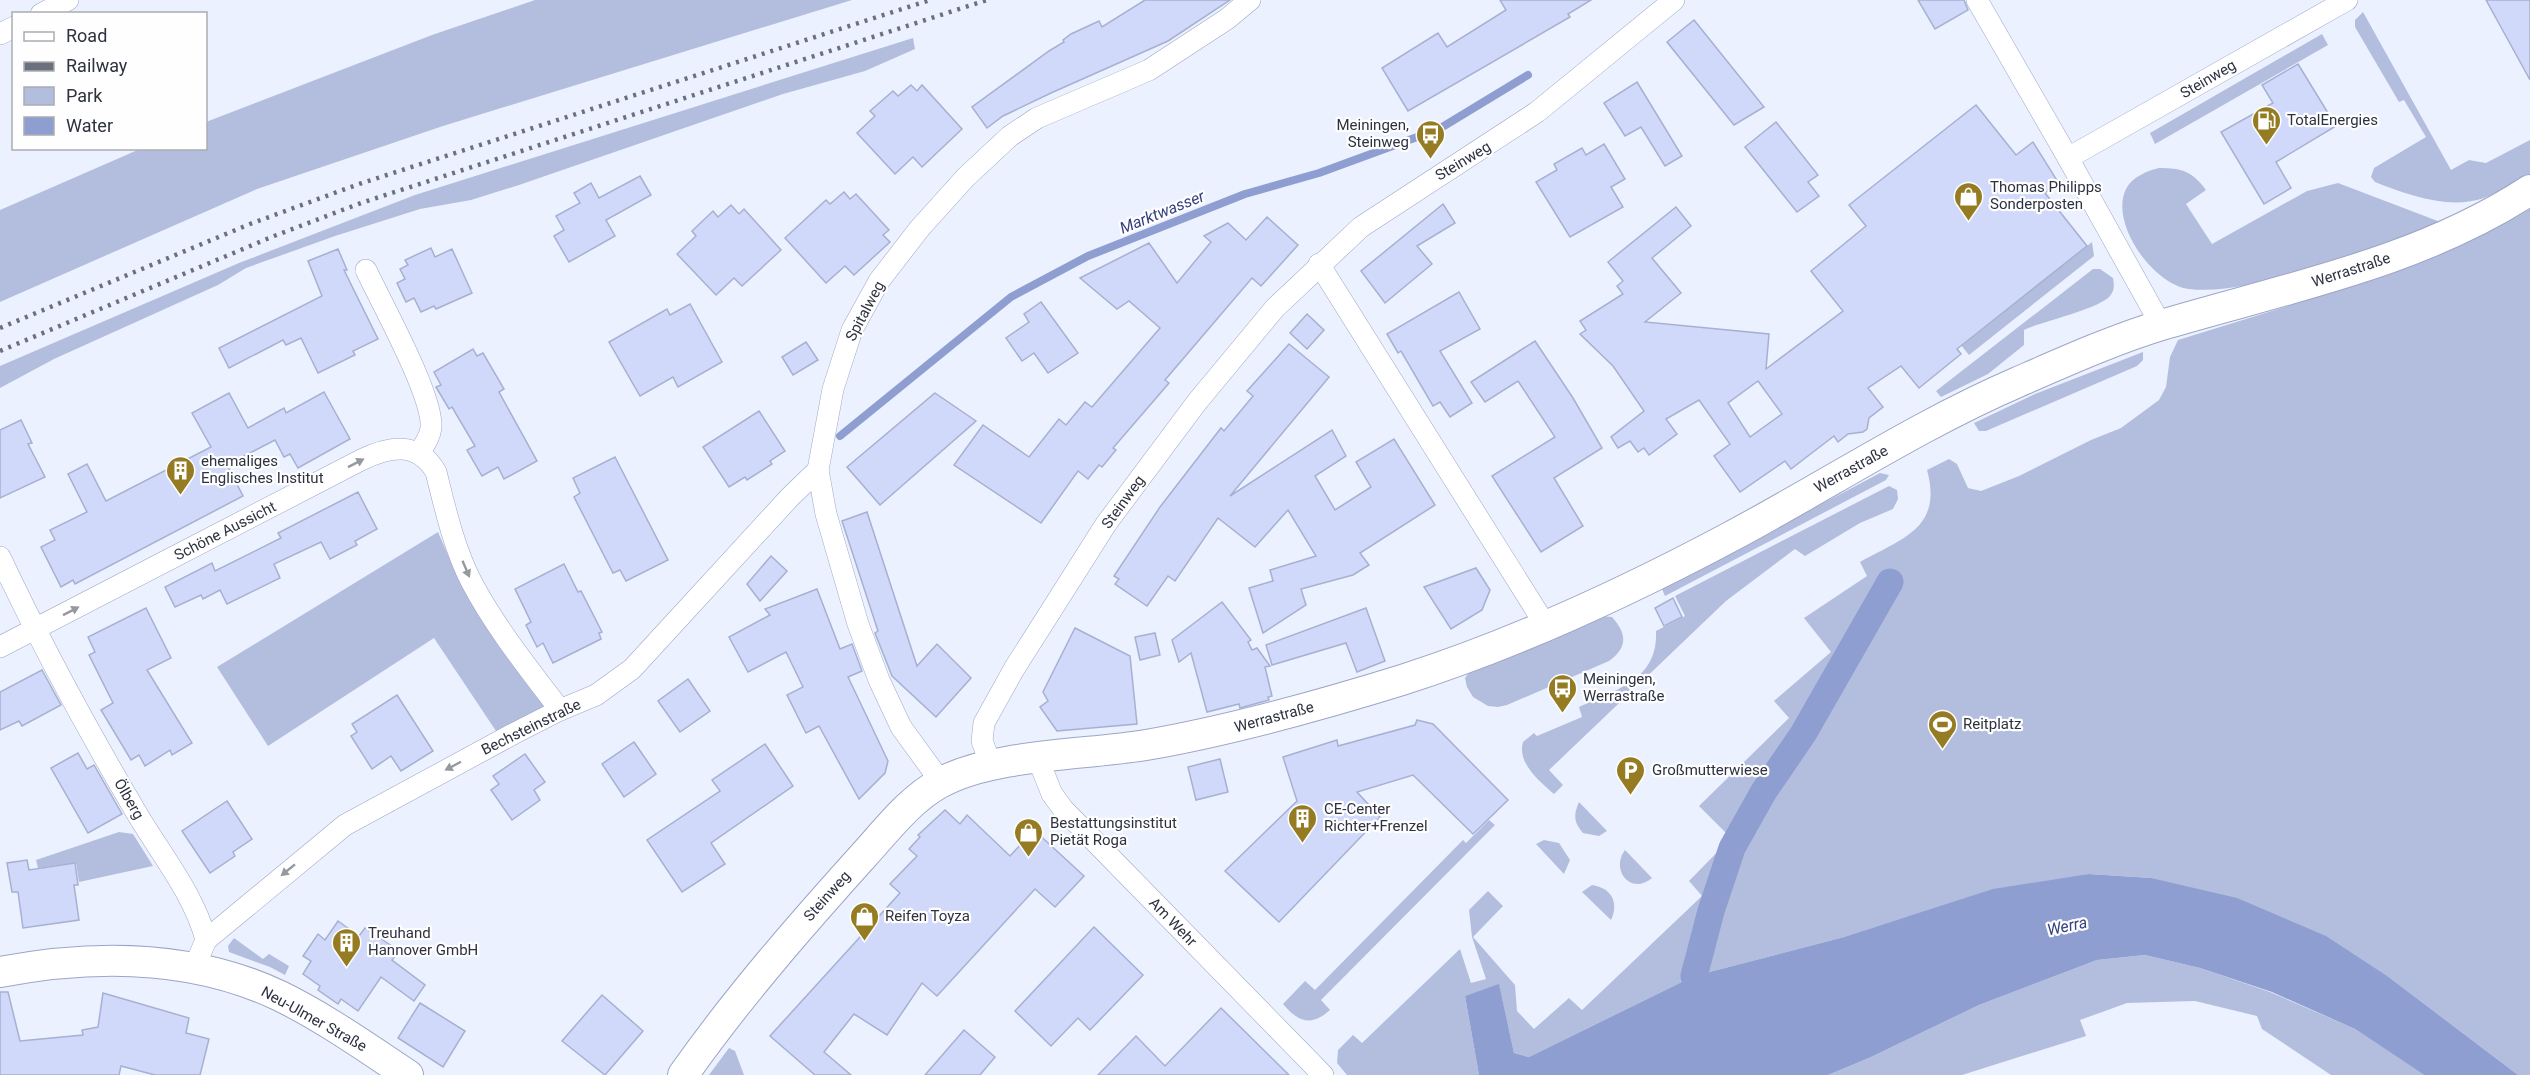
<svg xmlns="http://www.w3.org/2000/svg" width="2530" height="1075" viewBox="0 0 2530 1075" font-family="Roboto,sans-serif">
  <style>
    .green { fill: #b3bdde }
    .water { fill: #8f9ed1 }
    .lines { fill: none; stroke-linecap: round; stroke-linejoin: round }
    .stream { stroke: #8f9ed1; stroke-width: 8 }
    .canal { stroke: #8f9ed1; stroke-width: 27 }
    .building { fill: #d0d9fa; stroke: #a6b0d1; stroke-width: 1.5; fill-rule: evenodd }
    .street-casing { stroke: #9ca5c6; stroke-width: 22 }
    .secondary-casing { stroke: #9ca5c6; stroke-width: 32 }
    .street { stroke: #fff; stroke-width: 21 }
    .secondary { stroke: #fff; stroke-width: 30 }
    .rail { stroke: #6c707e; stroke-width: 4.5; stroke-dasharray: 3 6; stroke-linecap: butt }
    .oneway { fill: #9698a0 }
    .labels { text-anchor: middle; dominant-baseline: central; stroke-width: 4.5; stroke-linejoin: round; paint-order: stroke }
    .street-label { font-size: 15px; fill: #2e3240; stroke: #fefefe }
    .poi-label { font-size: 15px; fill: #2e3240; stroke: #fefefe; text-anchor: start }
    .water-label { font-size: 16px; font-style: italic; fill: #34407f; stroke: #fefefe }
  </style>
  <rect width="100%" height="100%" fill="#ecf1ff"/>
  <!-- green -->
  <g class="green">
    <polygon points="535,0 852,0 443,126 257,189 0,302 0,210 140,149 206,148 206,122 432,35"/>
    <path d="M2363,12L2451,170L2469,160L2486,163L2530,140V175C2515,182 2500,192 2484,198C2449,210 2408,195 2375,182L2371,177L2374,168L2426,137L2404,100L2399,102L2355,27V20Z"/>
    <polygon points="2322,34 2328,45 2155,144 2150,133"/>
    <polygon points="913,38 915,49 865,71 783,94 519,185 471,200 420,209 335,236 246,268 218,285 54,359 0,388 0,366 239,263 415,195"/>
    <path d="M2159,168C2182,168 2192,171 2206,190L2186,204L2212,244L2307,191L2338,183L2443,223C2421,232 2398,242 2375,250C2349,259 2320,265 2292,273C2260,282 2223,293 2189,289C2154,285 2109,224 2126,189C2132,177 2147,171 2159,168Z"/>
    <path d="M2530,209V1075H2518L2390,978L2151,878L2089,874L1904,918L1844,937L1694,976L1529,1057L1514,1053L1499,985L1465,996L1479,1075H1347L1337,1063L1338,1050L1353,1035L1362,1043L1460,949L1471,983L1486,979L1472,937L1469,910L1488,891L1503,906L1473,937L1515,985L1517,1011L1534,1029L1569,998L1582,1010L1702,896L1689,881L1731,838L1699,806L1789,718L1774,701L1831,652L1804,618L1867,576L1860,562C1903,538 1943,528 1927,470L1949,459L1957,464L1968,488L1981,491L2019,476L2091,440L2121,428L2159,400L2166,387L2170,357L2178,340L2388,275L2498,227Z"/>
    <polygon points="2092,242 2094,256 1969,355 1911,283 1974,336"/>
    <path d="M2093,269H2100L2113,278C2114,285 2115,290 2110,296C2099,309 2043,321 2024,330V345L1988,374L1941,397L1936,391Z"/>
    <polygon points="2143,352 2143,360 2137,366 1986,431 1979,431 1974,423 2035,394"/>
    <polygon points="1880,473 1889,475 1886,480 1665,596 1662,589"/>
    <path d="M1889,486L1897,490L1898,499L1893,509L1860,523L1805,556L1795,549L1726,601L1549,770L1563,785L1554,794C1539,781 1517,763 1523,742L1534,733L1537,736L1582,717L1579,707C1617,689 1658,680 1656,631L1685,616L1675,596Z"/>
    <polygon points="438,532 458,578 470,598 548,706 498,734 434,638 268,746 217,667"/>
    <path d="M1602,616L1612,617C1627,634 1628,647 1609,661L1507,705L1498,707L1488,706L1473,697L1467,687L1465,678L1470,671Z"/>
    <path d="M1579,802L1607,831L1599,836L1583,833C1574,823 1573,815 1579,802Z"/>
    <path d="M1489,820L1495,825L1321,1000L1330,1010C1311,1027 1298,1022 1283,1004L1305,981L1315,990L1463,840L1466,843Z"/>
    <polygon points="119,832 133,834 153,866 79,882 76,863 38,868 36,860"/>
    <polygon points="1544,840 1559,843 1570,860 1564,874 1536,844"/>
    <path d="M1625,850L1652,878C1631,896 1610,870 1625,850Z"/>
    <path d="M1592,885C1612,888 1619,903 1611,920L1582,892Z"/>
    <polygon points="234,938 263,959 269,954 289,966 285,975 270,967 229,952 228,946"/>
    <polygon points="2145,955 2200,968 2270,992 2355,1029 2424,1075 2331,1075 2262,1029 2257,1016 2195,1001 2127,1003 2080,1020 2086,1036 1962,1075 1828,1075 1869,1058 1979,1005 2097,960"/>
    <polygon points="729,1048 735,1051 744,1075 709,1075"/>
  </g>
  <!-- water -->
  <polygon class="water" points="2089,874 2151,878 2237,898 2326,936 2390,978 2518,1075 2424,1075 2355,1029 2272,992 2200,968 2145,955 2097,960 1979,1005 1869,1058 1828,1075 1479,1075 1465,996 1499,984 1514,1053 1529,1057 1694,976 1844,937 1993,889"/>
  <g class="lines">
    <!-- stream -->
    <polyline class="stream" points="840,436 1011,297 1088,256 1245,194 1319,173 1439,129 1528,75"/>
    <!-- canal -->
    <polyline class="canal" points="1694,976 1711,911 1732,848 1764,791 1803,734 1890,582"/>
  </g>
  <!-- building -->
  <g class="building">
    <polygon points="1145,0 1230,0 1168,41 1051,93 1003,116 987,128 972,107 1049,51 1064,42 1063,40 1071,34 1099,21 1102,27"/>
    <polygon points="1500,0 1591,0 1568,14 1570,17 1408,111 1382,68 1438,33 1447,47 1506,10"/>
    <polygon points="1918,0 1964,0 1968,10 1935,29"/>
    <polygon points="2486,0 2530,0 2530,80 2502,29"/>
    <polygon points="1694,20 1764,107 1734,125 1667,42"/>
    <polygon points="2298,64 2336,126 2276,162 2291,188 2264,204 2221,132 2273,103 2262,85"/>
    <polygon points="1637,82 1682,156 1665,166 1641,127 1625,136 1604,103"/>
    <polygon points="911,85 917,91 922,85 962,129 922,167 913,157 895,174 857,133 875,116 870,111 893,91 898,96"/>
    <path d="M1976,105L2016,155L2033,142L2058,182L2045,193L2087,246L1957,349L1961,354L1919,388L1901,366L1868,388L1883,407L1869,418L1867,429L1863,432L1848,434L1838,442L1834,436L1791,469L1785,461L1740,492L1714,456L1730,444L1699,400L1666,419L1677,434L1649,455L1644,448L1638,452L1630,441L1618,448L1611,437L1644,411L1613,366L1580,334L1586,330L1580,321L1623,294L1617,286L1623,281L1608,262L1676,207L1691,226L1652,258L1681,293L1645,322L1769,334L1766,369L1843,311L1811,271L1866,226L1849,205ZM1758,381L1782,414L1750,437L1728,403Z"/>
    <polygon points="1776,122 1818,175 1808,182 1819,196 1797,212 1745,147"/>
    <polygon points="1604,144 1625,179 1611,187 1623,207 1570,237 1536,182 1557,170 1554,164 1582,148 1586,155"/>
    <polygon points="640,176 651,195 606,220 615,236 569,262 554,236 564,230 556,216 580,203 574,193 591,183 599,198"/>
    <polygon points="844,192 850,199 856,194 889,230 883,235 890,242 854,275 845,266 826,283 785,238 826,200 830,204"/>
    <polygon points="1443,204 1455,223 1417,246 1432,264 1385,303 1361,271"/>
    <polygon points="731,205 739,214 744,209 781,250 742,286 734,278 716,295 677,254 696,236 692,231 713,211 718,217"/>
    <polygon points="1267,217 1298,245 1261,286 1252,278 1165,380 1169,383 1113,448 1116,450 1102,467 1099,465 1088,479 1078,471 1041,523 954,465 983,425 1029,457 1059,419 1066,425 1085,402 1092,407 1160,328 1129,301 1117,309 1080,278 1149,243 1177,283 1211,242 1204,236 1228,223 1246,240"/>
    <polygon points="431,248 435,257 452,249 472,293 436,309 434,306 421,312 414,298 406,302 397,283 405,279 400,269 408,265 405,260"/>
    <polygon points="338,249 347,270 344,270 378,339 353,351 355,355 318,373 301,338 286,345 283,340 229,368 219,348 322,296 308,261"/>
    <polygon points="1459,292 1480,329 1440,351 1472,403 1450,417 1440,402 1433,406 1401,351 1398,353 1387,334"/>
    <polygon points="1041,302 1078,353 1048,373 1034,353 1022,361 1006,338 1029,322 1024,314"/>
    <polygon points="690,304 722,362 678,387 673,377 640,396 609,342 667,309 670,315"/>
    <polygon points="1307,314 1324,330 1307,349 1290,333"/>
    <polygon points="1535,341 1573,398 1602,448 1554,478 1583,526 1541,552 1492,476 1555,437 1518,381 1485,402 1471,382"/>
    <polygon points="806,342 818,360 793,375 782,357"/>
    <polygon points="1289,344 1329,377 1230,496 1332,430 1346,456 1315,476 1335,510 1371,487 1356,462 1394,439 1435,505 1360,553 1369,565 1353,575 1301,589 1306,605 1263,633 1249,588 1273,581 1270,570 1316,556 1288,510 1255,547 1218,518 1175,581 1168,576 1147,606 1115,584 1119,579 1114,576 1160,507 1221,428 1224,431 1253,396 1247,391"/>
    <polygon points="473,349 477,356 483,353 504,389 499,392 537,461 504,479 498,467 482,476 467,450 475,446 452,407 449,409 436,387 441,385 434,372"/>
    <polygon points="324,392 350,439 298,468 290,454 284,457 275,440 227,465 243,496 75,584 73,580 61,587 41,547 55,540 50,530 87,512 68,474 87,464 106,501 211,447 192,413 229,393 248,428 284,408 286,413"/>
    <polygon points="935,393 976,421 880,505 847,467"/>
    <polygon points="759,411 785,451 770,461 772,464 747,480 745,477 729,487 703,447"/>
    <polygon points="21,420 32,443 28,444 45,477 0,498 0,430"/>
    <polygon points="615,457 668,560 626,581 620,570 613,573 574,497 580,493 573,478"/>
    <polygon points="358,492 377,529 355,541 357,545 330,559 321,542 274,564 280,578 227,604 220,590 203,599 201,595 175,607 165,587 212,563 215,571 281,538 278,533"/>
    <polygon points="867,512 917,666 937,644 971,678 936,717 892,676 875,633 878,631 842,521"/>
    <polygon points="771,556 787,571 760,601 747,584"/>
    <polygon points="564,564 578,592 581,591 602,632 599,633 601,639 553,663 543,643 537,647 526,625 531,622 515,589"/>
    <polygon points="1476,568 1490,590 1482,610 1451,629 1424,587"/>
    <polygon points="817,589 840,649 852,644 862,671 848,677 888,761 885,773 859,799 819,726 806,733 787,695 803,687 786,652 748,672 729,637 770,615 765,609"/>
    <polygon points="1673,598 1682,617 1664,626 1655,608"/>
    <polygon points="1222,602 1251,640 1248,642 1252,650 1257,648 1270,666 1265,667 1272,696 1268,697 1269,700 1240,708 1239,704 1207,712 1191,653 1179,662 1172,640"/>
    <polygon points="146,608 171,658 147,670 192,743 172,755 170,750 145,766 139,755 131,760 101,710 113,703 89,655 95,652 88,637"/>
    <polygon points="1366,608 1385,661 1357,672 1346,643 1272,665 1266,645"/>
    <polygon points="1075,628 1130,656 1137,724 1057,731 1040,707 1048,701 1043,692"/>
    <polygon points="1155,633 1160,655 1140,660 1135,637"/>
    <polygon points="42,670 61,705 22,726 19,721 0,730 0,692"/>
    <polygon points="688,679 710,711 680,732 658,701"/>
    <polygon points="397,695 433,751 401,771 391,756 372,769 351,736 357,732 352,724"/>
    <polygon points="1417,720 1433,724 1508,800 1473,834 1413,775 1357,792 1380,817 1279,922 1225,871 1297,801 1283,757 1337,740 1338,746 1415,725"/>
    <polygon points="634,742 656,774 624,797 602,764"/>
    <polygon points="765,744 793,786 711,843 725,864 682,892 647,840 720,791 712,780"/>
    <polygon points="78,753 87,769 94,765 122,814 88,833 51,768"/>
    <polygon points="525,754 545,782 534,790 540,800 512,820 491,790 499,784 493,776"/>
    <polygon points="1220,759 1228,792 1196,800 1188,767"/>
    <polygon points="227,801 252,839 233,852 235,856 210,873 182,831"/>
    <polygon points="945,810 960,824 967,815 1010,856 1034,830 1084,876 1055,907 1035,889 937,996 922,983 887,1035 854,1014 824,1052 851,1075 815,1075 770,1036 900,893 890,884 917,856 909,849 920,837 918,835"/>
    <polygon points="27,860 29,870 75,863 78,885 74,885 79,920 23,928 18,892 12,892 7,863"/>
    <polygon points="338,921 359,936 365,928 399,951 392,960 425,985 414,1001 381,977 358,1011 341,999 338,1004 318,990 320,986 303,974 311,961 303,956 318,934 325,940"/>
    <polygon points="1094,927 1143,975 1090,1030 1078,1018 1051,1046 1015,1011"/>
    <polygon points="0,992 8,992 20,1041 83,1035 82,1030 98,1027 103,993 189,1018 186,1033 209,1039 200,1075 155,1075 121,1066 119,1075 0,1075"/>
    <polygon points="602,995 643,1031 605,1075 562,1041"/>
    <polygon points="420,1003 465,1031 443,1067 398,1038"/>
    <polygon points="1221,1008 1289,1075 1098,1075 1136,1036 1165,1066"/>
    <polygon points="964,1030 995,1057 980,1075 925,1075"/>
  </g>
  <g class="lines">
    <defs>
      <g id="street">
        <polyline points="1977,0 2068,158 2161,325"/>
        <polyline points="41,14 68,0"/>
        <polyline points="0,34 14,27"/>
        <polyline points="2068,158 2347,0"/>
        <polyline points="1319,264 1546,626"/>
        <path d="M366,270C381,302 434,397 431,428C430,437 424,445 419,453"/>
        <path d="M0,557C41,644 87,729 136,812C160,853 194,894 206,940"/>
        <path d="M0,647L361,460C390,446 418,441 436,472C445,508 454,548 471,581C495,627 529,669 560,710"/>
        <polyline points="1038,759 1052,794 1063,809 1323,1075"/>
        <polyline points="991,765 982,741 984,723 1014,669 1106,524 1197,402 1275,308 1361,227 1537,112 1674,0"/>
        <polyline points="941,782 901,727 879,680 858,624 826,514 818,470 833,389 852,330 879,281 920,228 966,177 1010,136 1037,118 1149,70 1227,19 1250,0"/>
        <polyline points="194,968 206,940 345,825 513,734 560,710 596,695 632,669 790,497 818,470"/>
      </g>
      <g id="secondary">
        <path d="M0,972C94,954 192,954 280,996C325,1018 367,1048 408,1075"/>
        <path d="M683,1075C738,997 800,926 864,855C886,831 910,799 940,783C992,754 1086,755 1146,745C1233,730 1318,706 1402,680C1515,644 1625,593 1730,537C1826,486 1918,425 2018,382C2066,361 2115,339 2165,324C2290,287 2420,262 2530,190"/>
      </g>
    </defs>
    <!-- street casing -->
    <use href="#street" class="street-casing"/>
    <!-- secondary casing -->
    <use href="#secondary" class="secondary-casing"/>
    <!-- street -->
    <use href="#street" class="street"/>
    <!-- secondary -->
    <use href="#secondary" class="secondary"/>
    <!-- rail -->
    <g class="rail">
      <polyline points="0,328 250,224 359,184 930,0"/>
      <polyline points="0,351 274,236 361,203 987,0"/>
    </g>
  </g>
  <!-- one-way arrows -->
  <defs><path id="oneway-solid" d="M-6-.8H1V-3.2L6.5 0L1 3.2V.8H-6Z" transform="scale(1.5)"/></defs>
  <g class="oneway">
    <use href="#oneway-solid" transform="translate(356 463) rotate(-27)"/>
    <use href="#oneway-solid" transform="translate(466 569) rotate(67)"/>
    <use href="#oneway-solid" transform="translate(71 611) rotate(-27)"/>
    <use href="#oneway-solid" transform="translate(453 766) rotate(152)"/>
    <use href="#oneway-solid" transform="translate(288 870) rotate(141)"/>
  </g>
  <!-- icons -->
  <defs>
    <symbol id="fuel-pin" viewBox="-11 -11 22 30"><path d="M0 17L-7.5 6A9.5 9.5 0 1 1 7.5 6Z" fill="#957c23" stroke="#fefefe"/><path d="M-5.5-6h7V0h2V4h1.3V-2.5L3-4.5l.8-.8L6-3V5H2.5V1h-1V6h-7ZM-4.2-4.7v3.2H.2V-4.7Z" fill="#fff"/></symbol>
    <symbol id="bus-pin" viewBox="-11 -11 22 30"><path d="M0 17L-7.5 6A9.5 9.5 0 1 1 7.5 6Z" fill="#957c23" stroke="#fefefe"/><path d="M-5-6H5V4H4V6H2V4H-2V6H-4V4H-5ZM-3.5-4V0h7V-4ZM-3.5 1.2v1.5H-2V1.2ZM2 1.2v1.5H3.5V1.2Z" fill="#fff"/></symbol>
    <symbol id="shop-pin" viewBox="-11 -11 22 30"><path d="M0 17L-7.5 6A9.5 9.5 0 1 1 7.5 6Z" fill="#957c23" stroke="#fefefe"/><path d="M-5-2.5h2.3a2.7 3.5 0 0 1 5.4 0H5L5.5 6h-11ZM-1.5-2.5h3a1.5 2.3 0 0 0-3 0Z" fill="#fff"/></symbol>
    <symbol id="building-pin" viewBox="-11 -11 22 30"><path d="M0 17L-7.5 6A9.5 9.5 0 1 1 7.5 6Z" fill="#957c23" stroke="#fefefe"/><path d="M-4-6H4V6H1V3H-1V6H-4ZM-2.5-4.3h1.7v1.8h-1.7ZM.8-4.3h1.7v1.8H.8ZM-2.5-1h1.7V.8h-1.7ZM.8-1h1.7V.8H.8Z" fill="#fff"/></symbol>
    <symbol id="stadium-pin" viewBox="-11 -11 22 30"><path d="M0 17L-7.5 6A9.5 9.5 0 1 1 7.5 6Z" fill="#957c23" stroke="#fefefe"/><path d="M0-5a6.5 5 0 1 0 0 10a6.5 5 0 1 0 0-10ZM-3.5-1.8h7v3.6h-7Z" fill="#fff"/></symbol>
    <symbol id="parking-pin" viewBox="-11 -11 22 30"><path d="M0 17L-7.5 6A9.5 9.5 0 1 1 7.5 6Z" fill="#957c23" stroke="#fefefe"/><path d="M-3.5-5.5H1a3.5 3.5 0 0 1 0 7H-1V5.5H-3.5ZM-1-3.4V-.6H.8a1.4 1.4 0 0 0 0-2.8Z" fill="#fff"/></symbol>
  </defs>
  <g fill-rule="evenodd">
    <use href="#fuel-pin" x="2250" y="104" width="33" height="45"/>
    <use href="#bus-pin" x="1414" y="118" width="33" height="45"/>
    <use href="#shop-pin" x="1952" y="180" width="33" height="45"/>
    <use href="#building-pin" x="164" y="454" width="33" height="45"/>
    <use href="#bus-pin" x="1546" y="672" width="33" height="45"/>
    <use href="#stadium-pin" x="1926" y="708" width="33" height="45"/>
    <use href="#parking-pin" x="1614" y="754" width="33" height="45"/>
    <use href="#building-pin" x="1286" y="802" width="33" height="45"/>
    <use href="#shop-pin" x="1012" y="816" width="33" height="45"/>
    <use href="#shop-pin" x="848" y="900" width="33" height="45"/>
    <use href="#building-pin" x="330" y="926" width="33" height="45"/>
  </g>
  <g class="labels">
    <!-- street labels -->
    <g class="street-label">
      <text transform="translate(2208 79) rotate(-30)">Steinweg</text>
      <text transform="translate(1463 161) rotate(-31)">Steinweg</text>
      <text transform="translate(2351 270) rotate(-18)">Werrastraße</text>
      <text transform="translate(865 311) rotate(-62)">Spitalweg</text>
      <text transform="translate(1851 469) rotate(-29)">Werrastraße</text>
      <text transform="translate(1123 502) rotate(-54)">Steinweg</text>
      <text transform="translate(225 531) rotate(-27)">Schöne Aussicht</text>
      <text transform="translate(1274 717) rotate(-15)">Werrastraße</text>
      <text transform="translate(531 727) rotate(-26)">Bechsteinstraße</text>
      <text transform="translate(129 799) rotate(60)">Ölberg</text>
      <text transform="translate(827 896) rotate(-48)">Steinweg</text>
      <text transform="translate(1173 922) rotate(46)">Am Wehr</text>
      <text transform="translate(314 1019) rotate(29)">Neu-Ulmer Straße</text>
    </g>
    <!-- poi labels -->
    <g class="poi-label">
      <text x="2287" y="120">TotalEnergies</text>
      <text x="1409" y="125" text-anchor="end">Meiningen,<tspan x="1409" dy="17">Steinweg</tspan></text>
      <text x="1990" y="187">Thomas Philipps<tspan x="1990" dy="17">Sonderposten</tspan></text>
      <text x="201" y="461">ehemaliges<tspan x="201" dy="17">Englisches Institut</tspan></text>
      <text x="1583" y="679">Meiningen,<tspan x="1583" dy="17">Werrastraße</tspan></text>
      <text x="1963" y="724">Reitplatz</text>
      <text x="1652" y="770">Großmutterwiese</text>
      <text x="1324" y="809">CE-Center<tspan x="1324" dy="17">Richter+Frenzel</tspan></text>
      <text x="1050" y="823">Bestattungsinstitut<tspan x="1050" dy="17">Pietät Roga</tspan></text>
      <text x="885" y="916">Reifen Toyza</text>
      <text x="368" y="933">Treuhand<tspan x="368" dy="17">Hannover GmbH</tspan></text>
    </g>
    <!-- water labels -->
    <g class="water-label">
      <text transform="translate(1162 212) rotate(-22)">Marktwasser</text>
      <text transform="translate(2067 926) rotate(-12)">Werra</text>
    </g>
  </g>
  <!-- legend -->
  <rect x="12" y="12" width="195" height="138" fill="#fefefe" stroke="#abacb2" stroke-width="1.5"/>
  <rect x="24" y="32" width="30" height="9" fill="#ffffff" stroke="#abacb2" stroke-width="1.5"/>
  <text x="66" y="42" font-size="18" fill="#2e3240">Road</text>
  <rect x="24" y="62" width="30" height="9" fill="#6c707e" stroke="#abacb2" stroke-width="1.5"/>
  <text x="66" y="72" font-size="18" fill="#2e3240">Railway</text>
  <rect x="24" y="87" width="30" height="18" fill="#b3bdde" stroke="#abacb2" stroke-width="1.5"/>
  <text x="66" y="102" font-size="18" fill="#2e3240">Park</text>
  <rect x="24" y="117" width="30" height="18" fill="#8f9ed1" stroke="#abacb2" stroke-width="1.5"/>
  <text x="66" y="132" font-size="18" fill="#2e3240">Water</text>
</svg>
